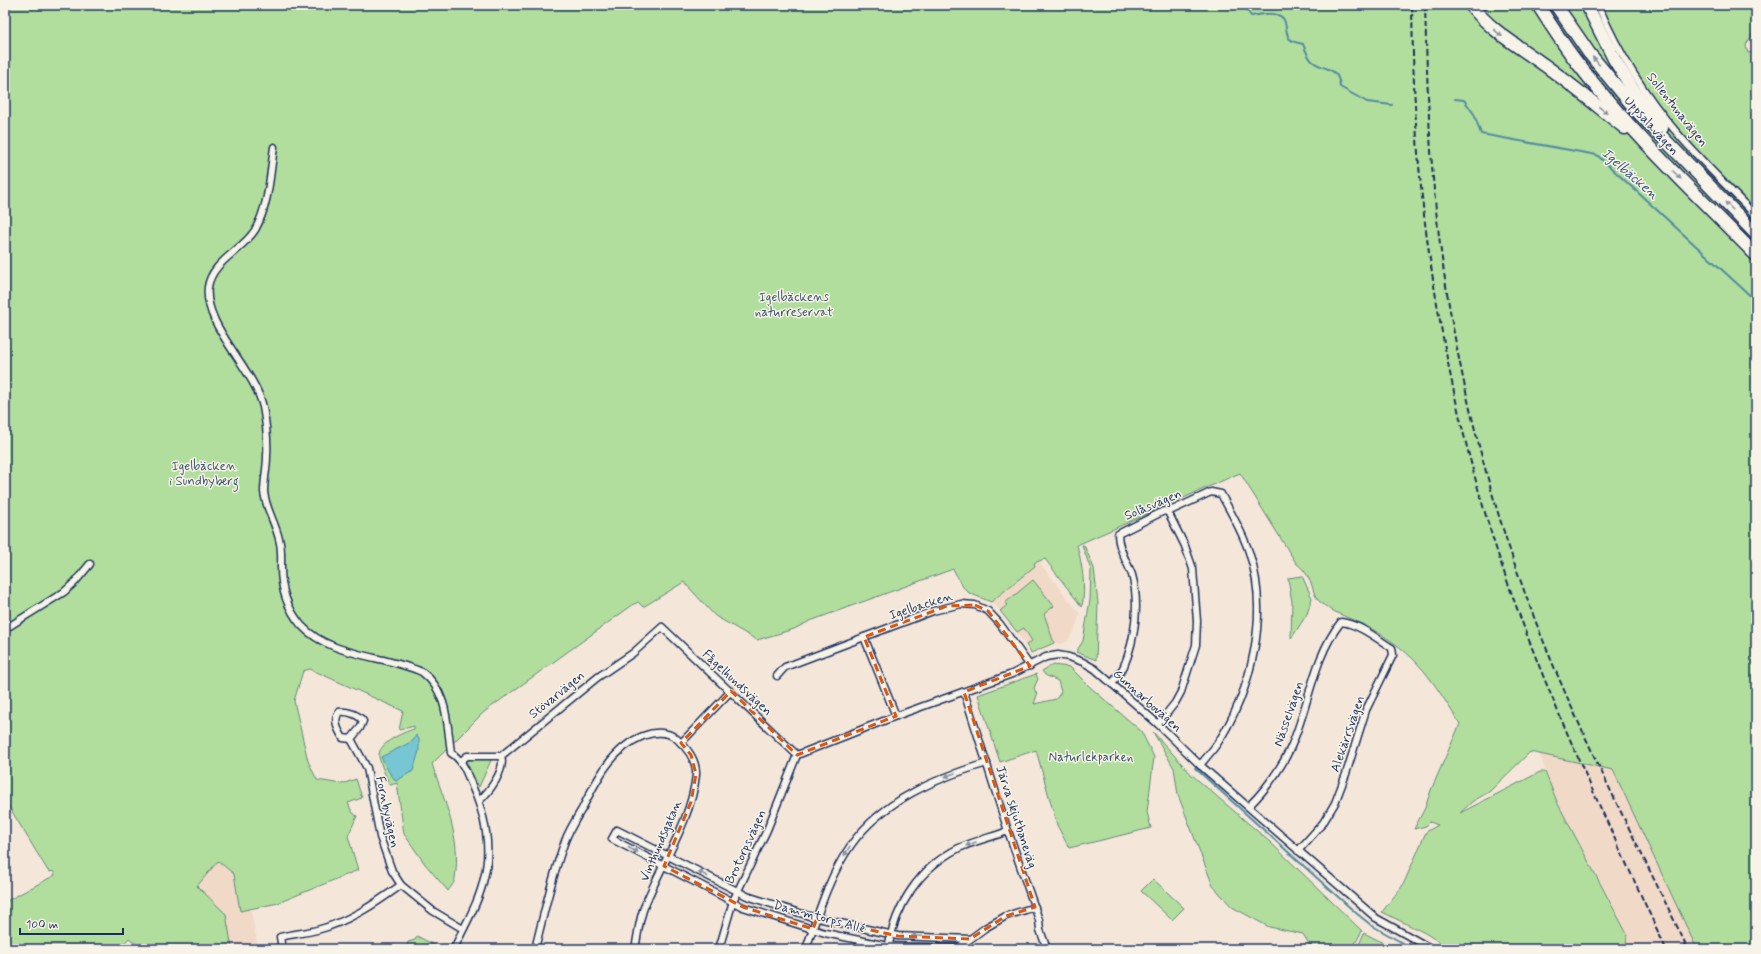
<svg xmlns="http://www.w3.org/2000/svg" width="1761" height="954" viewBox="0 0 1761 954" font-family="Mynerve,sans-serif">
  <style>
    .built { fill: #f1d9c7 }
    .green { fill: #b1de9c; stroke: #66867d }
    .water { fill: #77c6d3; stroke: #528aa4 }
    .lines { fill: none; stroke-linecap: round; stroke-linejoin: round }
    .stream { stroke: #528aa4; stroke-width: 2 }
    .street-casing { stroke: #1b2f5e; stroke-width: 9 }
    .highway-casing { stroke: #1b2f5e; stroke-width: 15 }
    .street { stroke: #f7f3e8; stroke-width: 6 }
    .highway { stroke: #f7f3e8; stroke-width: 12 }
    .rail { stroke: #1b2f5e; stroke-width: 2; stroke-dasharray: 6 3; stroke-linecap: butt }
    .oneway { fill: #8991a3 }
    .marked { fill: none; stroke: #de5710; stroke-width: 3; stroke-dasharray: 8 5; stroke-linejoin: round }
    .labels { text-anchor: middle; dominant-baseline: central; stroke-width: 3; stroke-linejoin: round; paint-order: stroke }
    .street-label { font-size: 13px; fill: #1b2f5e; stroke: #f7f3e8 }
    .park-label { font-size: 13px; fill: #39526a; stroke: #f7f3e8 }
    .water-label { font-size: 14px; font-style: italic; fill: #32557b; stroke: #f7f3e8 }
  </style>
  <rect width="100%" height="100%" fill="#f4e7d9"/>
  <filter id="ink" filterUnits="userSpaceOnUse"><feTurbulence type="fractalNoise" baseFrequency=".025" numOctaves="2"/><feDisplacementMap in="SourceGraphic" scale="8" xChannelSelector="R" yChannelSelector="G"/><feConvolveMatrix kernelMatrix="1 2 1 2 8 2 1 2 1" color-interpolation-filters="sRGB"/></filter>
  <g filter="url(#ink)">
    <!-- built -->
    <g class="built">
      <polygon points="1039,562 1080,614 1075,629 1068,641 1062,644 1054,643 1031,653 1006,617 994,604 981,597 969,593 1010,571"/>
      <polygon points="1574,685 1697,949 1626,949 1627,933 1558,804 1534,739"/>
      <polygon points="218,861 234,874 240,911 251,909 258,949 169,949 183,901"/>
    </g>
    <!-- green -->
    <g class="green">
      <path d="M5,5H1756V28L1746,45L1748,53L1756,51V949H1697L1613,770L1530,752L1489,792L1473,801L1460,813L1540,772H1545L1558,804L1627,934L1626,949H1460L1447,947L1425,933L1382,912L1403,885L1426,832L1438,825L1430,822L1426,826L1414,829L1425,808L1431,790L1460,724C1432,680 1418,654 1370,628C1354,619 1333,614 1319,601C1313,595 1313,585 1309,579C1306,572 1301,567 1296,563L1240,473L1077,545C1082,565 1086,586 1082,607L1045,559L1034,563L1035,566L991,602L969,593L963,587L953,569L810,621L794,629L757,640L715,616L684,582L643,607L638,602L634,604L484,712L432,764C444,800 462,839 455,878C455,882 451,887 448,891L425,864L404,834L397,783L391,785L389,784C386,776 381,766 379,757C377,743 404,732 414,729V726L399,730L403,711L310,669L303,671L294,701L308,761L317,780L342,784L356,779L362,798L348,803L352,812L357,816L348,836L358,870L278,903L240,911L234,874L218,861L197,886L226,914L232,949H142L129,938L119,949H5V902L55,875L54,872L48,871L5,800Z"/>
      <polygon points="1082,545 1084,545 1094,568 1098,603 1096,660 1076,652 1083,641 1090,600 1091,570"/>
      <polygon points="1302,576 1312,598 1307,614 1291,639 1292,602 1288,578"/>
      <polygon points="1033,580 1054,606 1044,614 1054,643 1031,653 1026,645 1032,641 1024,628 1017,632 1000,611 1007,605 1005,603"/>
      <polygon points="1052,665 1070,667 1090,687 1141,731 1154,757 1147,812 1151,828 1069,848 1057,825 1036,750 1000,762 978,695 1036,674 1038,679 1034,688 1037,695 1034,704 1056,699 1061,692 1058,681 1045,675 1042,671"/>
      <polygon points="1153,732 1192,775 1270,842 1362,931 1352,949 1312,949 1303,934 1269,927 1232,907 1213,886 1178,795 1174,768"/>
      <polygon points="492,758 479,787 466,761 468,760"/>
      <polygon points="1153,879 1184,908 1172,920 1141,891"/>
      <polygon points="1364,933 1395,949 1357,949"/>
      <polygon points="417,936 441,949 406,949 408,942 415,940"/>
    </g>
    <!-- water -->
    <polygon class="water" points="416,735 419,739 419,751 413,771 396,781 390,774 381,757 413,741"/>
    <g class="lines">
      <!-- stream -->
      <g class="stream">
        <path d="M1243,5L1251,16C1258,15 1266,13 1273,14C1290,16 1283,28 1289,38C1291,42 1299,43 1303,44C1305,49 1308,57 1312,61C1322,70 1339,66 1340,87L1367,102L1392,105"/>
        <polyline points="1455,99 1464,100 1474,114 1481,134 1597,155 1756,301"/>
        <polyline points="1195,768 1356,913 1371,925 1413,949"/>
      </g>
      <defs>
        <g id="street">
          <path d="M1598,5C1618,52 1645,96 1678,134C1703,163 1730,189 1756,216"/>
          <path d="M274,147C270,175 269,205 255,230C242,251 212,261 208,287C203,326 254,368 263,407C266,423 268,441 267,456C267,468 264,480 264,492C266,509 275,522 279,539C282,548 281,558 281,568C281,590 287,608 301,625C330,657 385,655 422,672C448,691 447,724 451,753C463,760 467,774 472,786C485,814 492,848 484,878C479,903 464,926 454,949"/>
          <polyline points="5,629 64,592 75,582 90,564"/>
          <polyline points="864,637 896,716"/>
          <polyline points="777,676 785,667 933,611 961,604 975,605 988,611 1000,624 1030,666"/>
          <path d="M1112,684C1116,678 1121,672 1124,666C1135,640 1140,603 1132,575C1127,561 1118,549 1118,534L1164,511L1168,512L1211,492L1221,494C1231,513 1242,531 1249,552C1270,613 1252,691 1217,744C1212,751 1206,758 1200,765"/>
          <polyline points="964,692 1008,831 1039,920 1040,930 1047,949"/>
          <path d="M339,712C347,711 358,714 363,721L360,728L351,739L343,738C338,730 333,721 339,712Z"/>
          <polyline points="1158,724 1175,703 1181,692 1196,645 1197,621 1193,569 1185,546 1168,512"/>
          <polyline points="351,739 367,768 380,837 392,871 401,885 433,911 463,929"/>
          <polyline points="681,743 731,691"/>
          <polyline points="797,755 896,716 1012,674 1046,657 1058,655 1069,657 1083,662 1095,669 1158,724 1200,765 1376,918 1432,949"/>
          <polyline points="461,761 467,756 501,756 598,677 633,653 662,627 797,755"/>
          <path d="M479,801C489,792 506,770 501,756"/>
          <path d="M1249,806C1266,789 1279,772 1290,749C1309,708 1312,659 1341,622C1359,624 1376,638 1392,648L1393,655L1366,710L1346,774L1335,803L1323,823L1298,851"/>
          <polyline points="970,939 898,936 809,916 747,896 617,830 612,839 743,907 825,933 888,946 958,948 985,928 1006,916 1035,907"/>
          <path d="M282,949L280,937C292,934 305,933 317,930C348,922 375,904 401,885"/>
          <path d="M535,949C544,913 552,876 565,841C569,830 576,819 582,809C596,781 612,748 643,736C654,732 667,731 677,739C687,748 697,761 696,775C691,822 662,862 645,905C639,918 638,935 635,949"/>
          <polyline points="719,949 733,901 767,830 797,755"/>
          <path d="M806,949C818,914 829,876 851,845C882,801 936,778 987,763"/>
          <path d="M888,949C895,906 919,868 959,848C975,841 992,837 1008,831"/>
        </g>
        <g id="highway">
          <path d="M1471,5C1490,30 1515,44 1540,62C1569,82 1597,106 1625,128"/>
          <path d="M1538,5C1551,25 1564,46 1579,65C1632,134 1696,194 1756,255"/>
          <polyline points="1556,5 1589,53 1637,111 1756,234"/>
          <polyline points="1587,5 1614,59 1632,88 1662,128"/>
        </g>
      </defs>
      <!-- street casing -->
      <use href="#street" class="street-casing"/>
      <!-- highway casing -->
      <use href="#highway" class="highway-casing"/>
      <!-- street -->
      <use href="#street" class="street"/>
      <!-- highway -->
      <use href="#highway" class="highway"/>
      <!-- rail -->
      <g class="rail">
        <path d="M1412,5C1413,78 1416,151 1425,223C1441,347 1468,472 1510,589C1554,713 1611,830 1666,949"/>
        <path d="M1425,5C1427,76 1429,148 1437,219C1451,342 1479,465 1521,582C1566,709 1630,828 1688,949"/>
      </g>
    </g>
    <!-- one-way arrows -->
    <defs><path id="oneway-solid" d="M-6-.8H1V-3.2L6.5 0L1 3.2V.8H-6Z"/></defs>
    <g class="oneway">
      <use href="#oneway-solid" transform="translate(1498 33) rotate(40)"/>
      <use href="#oneway-solid" transform="translate(1596 61) rotate(-130)"/>
      <use href="#oneway-solid" transform="translate(1603 110) rotate(38)"/>
      <use href="#oneway-solid" transform="translate(1677 175) rotate(46)"/>
      <use href="#oneway-solid" transform="translate(1729 206) rotate(-135)"/>
      <use href="#oneway-solid" transform="translate(950 775) rotate(159)"/>
      <use href="#oneway-solid" transform="translate(971 844) rotate(159)"/>
      <use href="#oneway-solid" transform="translate(633 850) rotate(27)"/>
      <use href="#oneway-solid" transform="translate(847 851) rotate(121)"/>
      <use href="#oneway-solid" transform="translate(703 874) rotate(-153)"/>
      <use href="#oneway-solid" transform="translate(917 936) rotate(-178)"/>
    </g>
  </g>
  <!-- marked area -->
  <path class="marked" d="M975,605L988,611L1030,666L964,692L1035,907L1006,916L970,939L898,936L817,918L813,929L743,907L664,866L691,802L696,774L691,755L681,743L731,691L797,755L896,716L864,637L947,606Z"/>
  <g class="labels">
    <!-- street labels -->
    <g class="street-label">
      <text transform="translate(1677 110) rotate(52)">Sollentunavägen</text>
      <text transform="translate(1651 126) rotate(48)">Uppsalavägen</text>
      <text transform="translate(1153 505) rotate(-23)">Solåsvägen</text>
      <text transform="translate(921 606) rotate(-18)">Igelbacken</text>
      <text transform="translate(737 683) rotate(43)">Fågelhundsvägen</text>
      <text transform="translate(557 695) rotate(-39)">Stövarvägen</text>
      <text transform="translate(1147 701) rotate(42)">Gunnarbovägen</text>
      <text transform="translate(1289 714) rotate(-71)">Nässelvägen</text>
      <text transform="translate(1348 734) rotate(-71)">Alekärrsvägen</text>
      <text transform="translate(387 812) rotate(78)">Fornbyvägen</text>
      <text transform="translate(1016 817) rotate(72)">Järva skjutbaneväg</text>
      <text transform="translate(661 841) rotate(-67)">Vinthundsgatan</text>
      <text transform="translate(746 847) rotate(-65)">Brotorpsvägen</text>
      <text transform="translate(819 917) rotate(15)">Dammtorps Allé</text>
    </g>
    <!-- park labels -->
    <g class="park-label">
      <text x="794" y="297">Igelbäckens<tspan x="794" dy="15">naturreservat</tspan></text>
      <text x="204" y="466">Igelbäcken<tspan x="204" dy="15">i Sundbyberg</tspan></text>
      <text x="1091" y="757">Naturlekparken</text>
    </g>
    <!-- water labels -->
    <g class="water-label">
      <text transform="translate(1630 174) rotate(41)">Igelbäcken</text>
    </g>
  </g>
  <!-- margin -->
  <rect width="1761" height="954" fill="none" stroke="#f7f3e8" stroke-width="20"/>
  <rect x="10" y="10" width="1741" height="934" fill="none" stroke="#1b2f5e" stroke-width="1.5" filter="url(#ink)"/>
  <!-- scale -->
  <path d="M20 928v6h103v-6" fill="none" stroke="#1b2f5e" stroke-width="2"/>
  <text x="26" y="928" font-size="12" fill="#1b2f5e" stroke="#f7f3e8" stroke-width="3" paint-order="stroke">100 m</text>
</svg>
